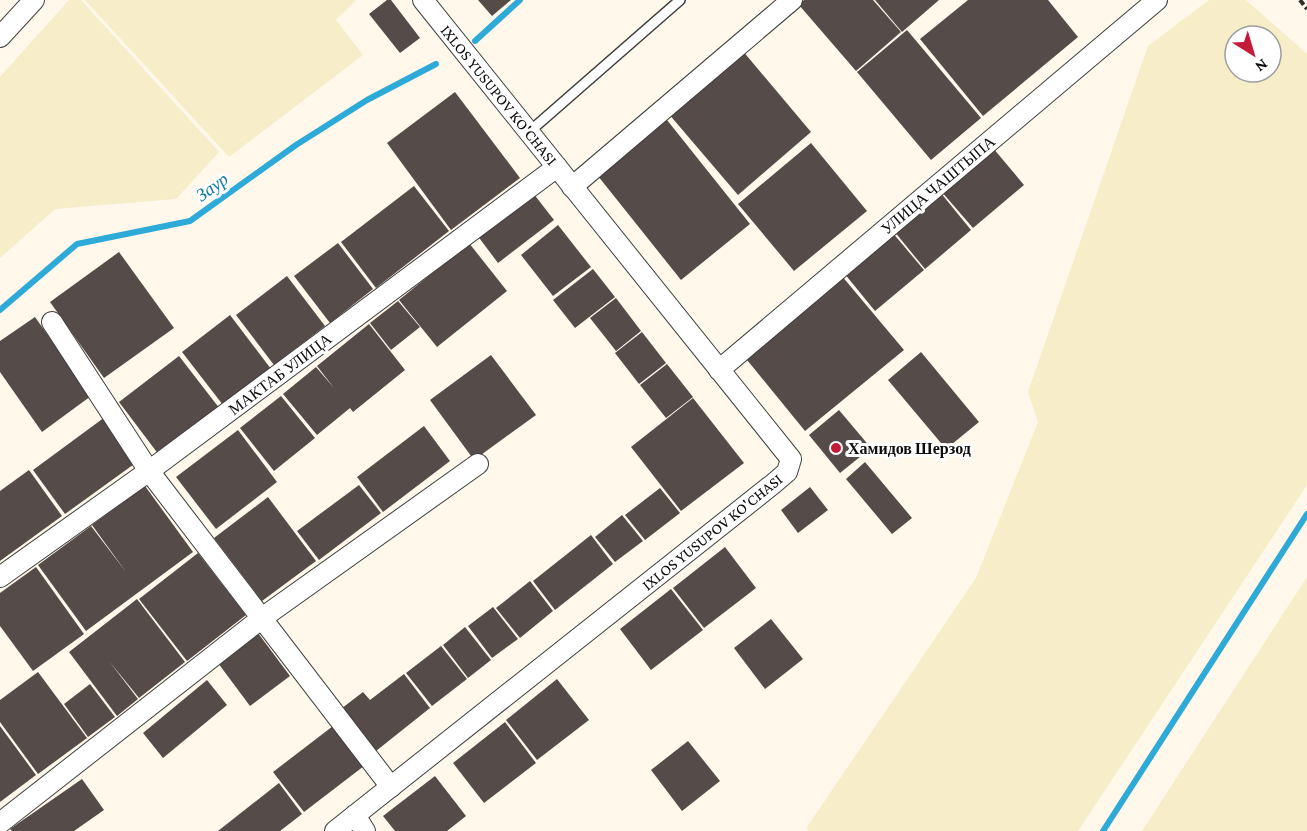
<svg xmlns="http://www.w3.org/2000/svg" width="1307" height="831" viewBox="0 0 1307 831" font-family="'Crimson Pro',serif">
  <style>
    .farmland { fill: #f7edc9; fill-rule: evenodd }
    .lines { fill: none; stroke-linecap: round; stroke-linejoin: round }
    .stream { stroke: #2daad7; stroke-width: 6 }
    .building { fill: #554b48 }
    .service-casing { stroke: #3f3f3f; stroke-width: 12 }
    .minor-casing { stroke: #3f3f3f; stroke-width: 22 }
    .path { stroke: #2e2e2e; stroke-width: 4; stroke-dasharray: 6 3; stroke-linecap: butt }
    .service { stroke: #fff; stroke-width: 9 }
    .minor { stroke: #fff; stroke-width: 20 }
    .poi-dot { fill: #c61a39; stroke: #fff; stroke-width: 2 }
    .labels { text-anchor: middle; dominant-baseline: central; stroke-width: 6; stroke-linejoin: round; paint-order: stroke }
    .street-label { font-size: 16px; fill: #0c0c0c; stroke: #fff }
    .poi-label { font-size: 16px; font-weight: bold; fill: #0c0c0c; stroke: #fff; text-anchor: start }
    .water-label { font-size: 18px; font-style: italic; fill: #0d78a7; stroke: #fff }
  </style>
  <rect width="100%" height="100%" fill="#fff8eb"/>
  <!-- farmland -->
  <g class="farmland">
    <polygon points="69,0 81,0 219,152 176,199 55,209 0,258 0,77"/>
    <polygon points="85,0 356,0 336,20 363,55 229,157"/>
    <path d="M1209,0H1246L1307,54V485L1078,831H808L807,827L976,578L1038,422L1028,392L1148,46ZM1235,36H1271V72H1235Z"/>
    <polygon points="1307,577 1307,831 1142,831"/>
  </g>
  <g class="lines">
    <!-- stream -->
    <g class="stream">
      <polyline points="475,41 520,0"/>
      <polyline points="0,310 77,244 190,221 296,145 367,100 436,64"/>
      <polyline points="1103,831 1307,514"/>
    </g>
  </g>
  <!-- building -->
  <g class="building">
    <polygon points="387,0 391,0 420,38 400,53 369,14"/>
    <polygon points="478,0 511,0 492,16"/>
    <polygon points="804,0 873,0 901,32 856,71 799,5"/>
    <polygon points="875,0 939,0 902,32"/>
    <polygon points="968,0 1048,0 1078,37 983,116 920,39"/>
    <polygon points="907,30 981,118 931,160 857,72"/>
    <polygon points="742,50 811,132 738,195 668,113"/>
    <polygon points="455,92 520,178 451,230 387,143"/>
    <polygon points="663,115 750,224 681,280 594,171"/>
    <polygon points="811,143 867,211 794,271 738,204"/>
    <polygon points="993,148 1024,185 973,228 941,191"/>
    <polygon points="414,186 449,231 376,288 341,242"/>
    <polygon points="940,192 971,230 925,269 894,231"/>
    <polygon points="533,193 554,220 498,263 477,235"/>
    <polygon points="558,225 591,267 553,296 521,255"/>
    <polygon points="892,232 924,270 875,311 844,273"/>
    <polygon points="338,243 373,289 330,323 294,276"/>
    <polygon points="469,243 507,291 437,347 399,300"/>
    <polygon points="119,252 174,328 104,378 50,302"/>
    <polygon points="593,269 615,297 575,328 553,300"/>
    <polygon points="841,275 904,350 805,431 743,355"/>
    <polygon points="287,276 325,326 274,365 236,315"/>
    <polygon points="616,298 641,331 616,351 590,318"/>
    <polygon points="398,301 420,327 391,350 370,323"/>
    <polygon points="230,315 271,369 223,405 182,352"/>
    <polygon points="35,317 91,396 42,432 0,372 0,341"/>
    <polygon points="369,324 405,370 353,412 350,408 317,435 283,394 316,367 334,388 317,366"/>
    <polygon points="642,332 666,363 639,384 615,353"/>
    <polygon points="921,352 979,422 946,449 888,380"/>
    <polygon points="491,355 536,415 474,460 430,400"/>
    <polygon points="179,356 220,409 159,455 119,402"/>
    <polygon points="667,364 693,397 666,418 640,385"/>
    <polygon points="281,396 315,438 274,471 240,428"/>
    <polygon points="693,398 744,463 681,511 631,447"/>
    <polygon points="839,410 871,448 840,473 809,435"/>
    <polygon points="105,417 137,462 65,514 33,470"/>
    <polygon points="424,426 450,461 383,512 357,477"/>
    <polygon points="238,430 277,482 216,529 176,477"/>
    <polygon points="865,462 912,518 892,534 846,479"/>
    <polygon points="29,470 62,516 0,561 0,491"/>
    <polygon points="359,485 381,513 319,560 297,531"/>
    <polygon points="145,486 193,552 86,631 38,565 91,526 126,572 92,525"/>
    <polygon points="810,487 828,510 798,533 781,510"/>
    <polygon points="660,488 680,513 645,540 625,515"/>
    <polygon points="268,497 316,561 262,601 214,538"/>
    <polygon points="622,515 643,541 615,562 595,537"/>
    <polygon points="591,535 613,564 555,610 533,581"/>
    <polygon points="725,547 756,588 704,628 673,588"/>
    <polygon points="198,553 246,615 187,661 139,599"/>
    <polygon points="36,567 84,634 33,671 0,626 0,593"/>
    <polygon points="530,581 553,611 520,638 496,608"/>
    <polygon points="671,589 703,630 651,670 620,629"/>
    <polygon points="137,599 185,662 139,698 109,661 138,699 117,716 69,652"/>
    <polygon points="493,607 518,639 492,658 468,626"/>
    <polygon points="771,619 803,659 765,689 734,648"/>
    <polygon points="465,627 491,660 468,678 443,645"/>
    <polygon points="258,633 290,676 250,706 218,663"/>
    <polygon points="441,646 467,679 432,706 406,673"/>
    <polygon points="38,672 87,738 38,774 0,722 0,700"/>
    <polygon points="404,674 430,708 371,755 337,712 363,692 370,700"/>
    <polygon points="557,679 589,720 537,760 506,720"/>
    <polygon points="207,680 227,705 163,758 143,733"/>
    <polygon points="90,684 115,717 88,737 64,704"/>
    <polygon points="505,722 536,763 484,803 453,763"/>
    <polygon points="0,726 36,775 0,802"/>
    <polygon points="333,726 364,766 304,812 273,772"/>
    <polygon points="688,741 720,781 682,811 651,770"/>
    <polygon points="435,776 466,816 447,831 395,831 383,816"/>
    <polygon points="82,779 104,810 74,831 12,831 10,829"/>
    <polygon points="279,783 302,814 280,831 218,831"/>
  </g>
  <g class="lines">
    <defs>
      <polyline id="service" points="529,132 680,0"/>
      <g id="minor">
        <polyline points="0,37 34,0"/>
        <polyline points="572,187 792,0"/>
        <polyline points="52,322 149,471 391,787"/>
        <polyline points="719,370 1157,0"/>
        <polyline points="0,577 149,471 557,167"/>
        <polyline points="355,815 365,831"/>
        <polyline points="0,823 262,618 478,464"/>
        <polyline points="335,831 773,484 787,472 791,459 423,0"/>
      </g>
    </defs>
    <!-- service casing -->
    <use href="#service" class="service-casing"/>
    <!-- minor casing -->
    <use href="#minor" class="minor-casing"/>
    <!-- path -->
    <polyline class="path" points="1300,0 1307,9"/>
    <!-- service -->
    <use href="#service" class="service"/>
    <!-- minor -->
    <use href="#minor" class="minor"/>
  </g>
  <!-- markers -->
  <circle class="poi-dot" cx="836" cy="448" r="6"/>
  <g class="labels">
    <!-- street labels -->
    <g class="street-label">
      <text transform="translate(499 95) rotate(51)">IXLOS YUSUPOV KO'CHASI</text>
      <text transform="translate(938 185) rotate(-40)">УЛИЦА ЧАШТЫПА</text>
      <text transform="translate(280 374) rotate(-37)">МАКТАБ УЛИЦА</text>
      <text transform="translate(712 532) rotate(-39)">IXLOS YUSUPOV KO'CHASI</text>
    </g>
    <!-- poi labels -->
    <g class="poi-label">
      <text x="848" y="448">Хамидов Шерзод</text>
    </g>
    <!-- water labels -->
    <g class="water-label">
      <text transform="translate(212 187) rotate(-36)">Заур</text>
    </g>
  </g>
  <!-- north arrow -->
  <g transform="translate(1253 54) rotate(143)"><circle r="28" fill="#ffffff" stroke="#9e9e9e" stroke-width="1.5"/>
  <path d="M0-4.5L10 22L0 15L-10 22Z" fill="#c61a39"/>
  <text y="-9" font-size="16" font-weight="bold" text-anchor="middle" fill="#0c0c0c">N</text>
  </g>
</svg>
